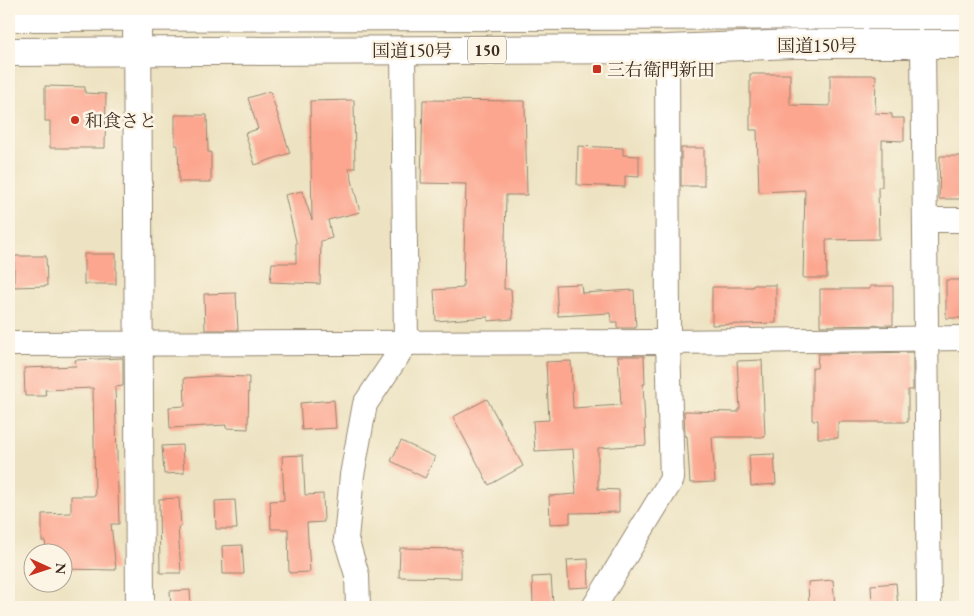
<svg xmlns="http://www.w3.org/2000/svg" width="974" height="616" viewBox="0 0 974 616" font-family="'EB Garamond','Noto Serif JP',serif">
  <style>
    .building { fill: #fca68f }
    .lines { fill: none; stroke-linecap: round; stroke-linejoin: round }
    .minor-casing { stroke: #948670; stroke-width: 26 }
    .tertiary-casing { stroke: #948670; stroke-width: 30 }
    .trunk-casing { stroke: #948670; stroke-width: 30 }
    .minor { stroke: #fff; stroke-width: 24 }
    .tertiary { stroke: #fff; stroke-width: 28 }
    .trunk { stroke: #fff; stroke-width: 28 }
    .poi-dot { fill: #c8321e; stroke: #fcf5e5; stroke-width: 2 }
    .labels { text-anchor: middle; dominant-baseline: central; stroke-width: 5; stroke-linejoin: round; paint-order: stroke }
    .shield { fill: #fcf5e5; stroke: #75675a; stroke-width: 1 }
    .shield-label { font-size: 16px; font-weight: bold; fill: #3b2a1e }
    .street-label { font-size: 18px; fill: #3b2a1e; stroke: #fcf5e5 }
    .poi-label { font-size: 18px; fill: #3b2a1e; stroke: #fcf5e5; text-anchor: start }
  </style>
  <rect width="100%" height="100%" fill="#fcf5e5"/>
  <filter id="ink" filterUnits="userSpaceOnUse"><feTurbulence type="fractalNoise" baseFrequency=".02" numOctaves="2"/><feDisplacementMap in="SourceGraphic" scale="10" xChannelSelector="R" yChannelSelector="G"/><feConvolveMatrix kernelMatrix="1 2 1 2 8 2 1 2 1" color-interpolation-filters="sRGB"/></filter>
  <filter id="wash" filterUnits="userSpaceOnUse"><feTurbulence type="fractalNoise" baseFrequency=".0096" numOctaves="4" result="noise"/><feDisplacementMap in="SourceGraphic" scale="20" xChannelSelector="R" yChannelSelector="G"/><feGaussianBlur stdDeviation="1.12" result="paint"/><feColorMatrix in="noise" values="0 0 0 0 0 0 0 0 0 0 0 0 0 0 0 0 0 1.4 0 .05"/><feComposite in="paint" operator="in"/></filter>
  <g filter="url(#wash)">
    <rect width="100%" height="100%" fill="#ede3c2"/>
    <g id="blocks">
      <!-- building -->
      <g class="building">
        <polygon points="750,74 790,74 790,105 830,106 830,75 876,75 875,113 892,114 892,118 904,118 904,141 882,140 882,187 878,187 879,239 826,240 827,278 803,278 805,190 759,192 757,130 750,130"/>
        <polygon points="45,86 85,87 85,93 106,94 105,148 50,148 50,121 45,121"/>
        <polygon points="270,91 290,153 255,165 245,133 258,129 248,98"/>
        <polygon points="354,100 355,168 349,168 360,212 328,220 332,238 321,241 320,284 270,282 272,263 296,263 296,241 285,195 302,191 312,220 310,101"/>
        <polygon points="423,100 525,101 527,195 506,195 504,289 511,289 513,319 488,321 488,317 436,321 434,290 463,288 466,184 421,183"/>
        <polygon points="175,115 207,115 208,152 211,152 211,182 179,182 178,145 175,145"/>
        <polygon points="578,146 623,148 623,155 639,156 639,177 625,176 625,187 577,185"/>
        <rect x="681" y="148" width="23" height="38"/>
        <polygon points="940,156 965,156 965,199 939,199"/>
        <rect x="84" y="254" width="32" height="30"/>
        <polygon points="14,256 46,256 47,286 14,287"/>
        <rect x="946" y="280" width="19" height="38"/>
        <polygon points="581,284 582,293 634,290 636,328 617,328 617,322 611,322 610,313 558,316 556,285"/>
        <polygon points="753,285 776,285 776,323 712,325 712,287 753,287"/>
        <polygon points="870,286 893,286 893,325 820,326 820,289 870,289"/>
        <polygon points="236,293 238,330 205,330 204,294"/>
        <polygon points="913,352 913,390 908,390 908,422 838,422 838,438 818,438 818,420 812,420 812,368 817,368 818,354"/>
        <polygon points="618,356 644,356 645,384 643,384 646,445 598,448 598,489 619,490 619,512 570,513 570,523 550,524 549,496 576,494 573,449 535,451 533,421 549,420 546,362 571,361 573,408 621,405"/>
        <polygon points="123,358 123,386 115,387 119,524 111,524 116,570 62,569 62,554 47,554 45,541 42,541 42,514 71,513 71,496 95,496 93,388 45,390 46,396 25,396 24,368 76,366 75,360"/>
        <polygon points="762,360 765,437 712,437 715,482 690,483 687,436 685,436 684,411 738,412 738,409 740,409 737,361"/>
        <polygon points="214,376 249,377 248,429 226,428 226,425 170,428 169,407 185,406 184,378"/>
        <polygon points="487,399 523,466 489,485 453,417"/>
        <polygon points="334,400 336,428 302,430 300,403"/>
        <polygon points="401,441 435,457 425,478 391,461"/>
        <polygon points="182,445 184,473 164,474 162,446"/>
        <polygon points="774,454 776,484 751,486 749,455"/>
        <polygon points="303,455 305,495 323,494 324,522 307,523 310,572 289,573 288,529 271,529 270,501 284,500 282,456"/>
        <polygon points="179,498 181,527 178,527 181,573 160,573 159,499"/>
        <polygon points="235,500 237,529 216,529 215,501"/>
        <polygon points="242,545 244,574 223,574 222,546"/>
        <polygon points="400,548 461,549 461,578 399,577"/>
        <polygon points="588,559 589,587 569,588 567,560"/>
        <polygon points="551,576 553,604 533,605 532,577"/>
        <polygon points="833,580 835,607 809,607 808,582"/>
        <polygon points="896,583 898,607 872,607 871,585"/>
        <polygon points="190,590 191,607 171,607 170,591"/>
      </g>
    </g>
  </g>
  <g filter="url(#ink)">
    <use href="#blocks" fill-opacity="0" stroke="#948670" stroke-width="1"/>
    <g class="lines">
      <defs>
        <g id="minor">
          <polyline points="923,45 929,607"/>
          <polyline points="925,220 965,220"/>
          <polyline points="9,344 668,342 965,338"/>
          <polyline points="358,607 357,575 346,539 352,475 365,404 406,343 403,50"/>
          <polyline points="594,607 672,479 668,342 667,49"/>
        </g>
        <polyline id="tertiary" points="137,9 140,607"/>
        <g id="trunk">
          <polyline points="9,17 965,15"/>
          <polyline points="9,52 667,49 794,44 965,44"/>
        </g>
      </defs>
      <!-- minor casing -->
      <use href="#minor" class="minor-casing"/>
      <!-- tertiary casing -->
      <use href="#tertiary" class="tertiary-casing"/>
      <!-- trunk casing -->
      <use href="#trunk" class="trunk-casing"/>
      <!-- minor -->
      <use href="#minor" class="minor"/>
      <!-- tertiary -->
      <use href="#tertiary" class="tertiary"/>
      <!-- trunk -->
      <use href="#trunk" class="trunk"/>
    </g>
  </g>
  <!-- markers -->
  <g class="poi-dot">
    <rect x="592" y="64" width="10" height="10" rx="2.5"/>
    <circle cx="75" cy="120" r="5"/>
  </g>
  <g class="labels">
    <!-- shield labels -->
    <rect class="shield" x="468" y="36.5" width="38" height="27" rx="4"/>
    <g class="shield-label">
      <text x="487" y="50">150</text>
    </g>
    <!-- street labels -->
    <g class="street-label">
      <text x="817" y="45">国道150号</text>
      <text x="412" y="50">国道150号</text>
    </g>
    <!-- poi labels -->
    <g class="poi-label">
      <text x="607" y="69">三右衛門新田</text>
      <text x="85" y="120">和食さと</text>
    </g>
  </g>
  <!-- margin -->
  <rect width="974" height="616" fill="none" stroke="#fcf5e5" stroke-width="30"/>
  <!-- north arrow -->
  <g transform="translate(48 568) rotate(93)"><circle r="24" fill="#fcf5e5" stroke="#afa495"/>
  <path d="M0-4L9 19L0 12L-9 19Z" fill="#c8321e"/>
  <text y="-8" font-size="14" font-weight="bold" text-anchor="middle" fill="#3b2a1e">N</text>
  </g>
</svg>
